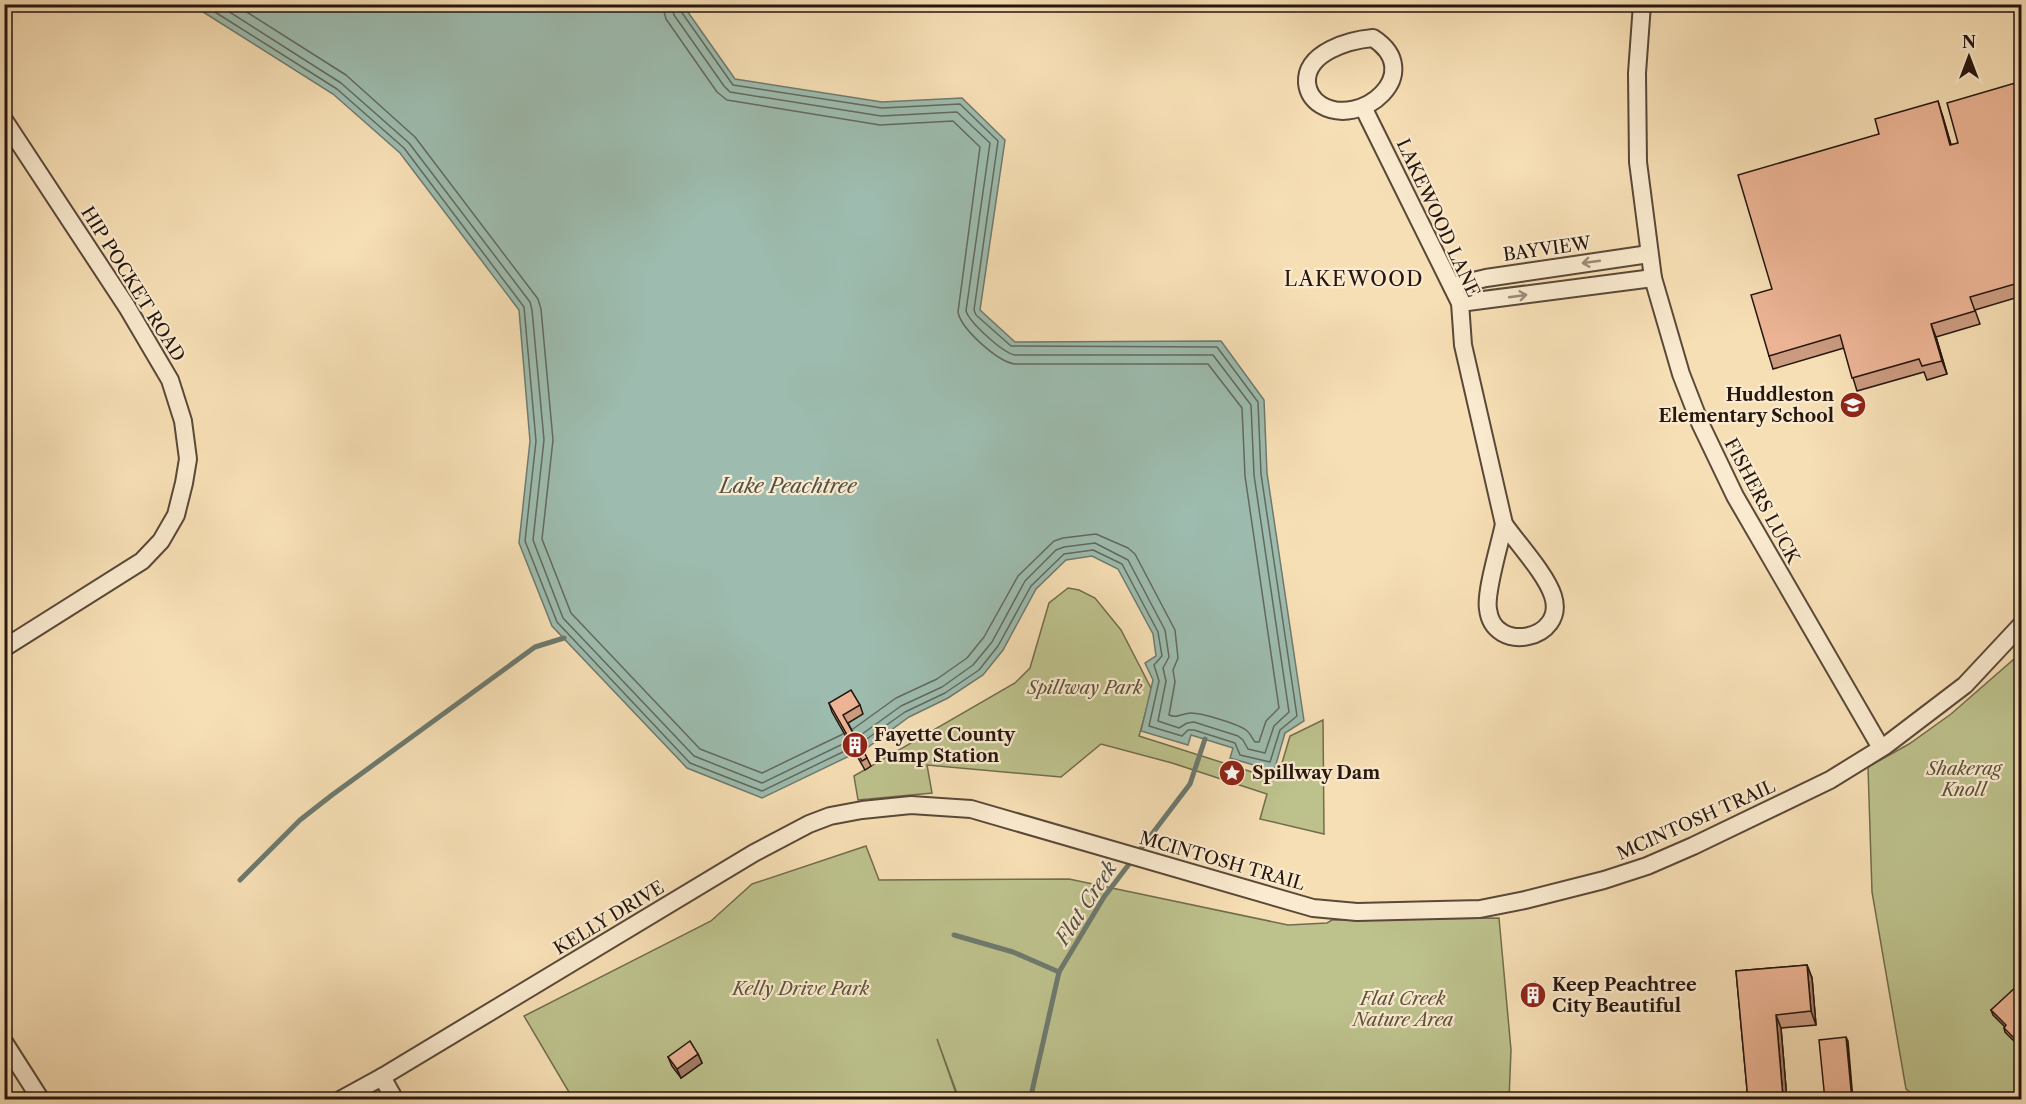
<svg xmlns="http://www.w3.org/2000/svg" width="2026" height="1104" viewBox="0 0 2026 1104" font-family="'Libre Caslon Text',serif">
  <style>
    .green { fill: #bdc28d; stroke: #726c4e; stroke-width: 1.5 }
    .water { fill: #9dbcaf; stroke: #6d7a6f; stroke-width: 1.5 }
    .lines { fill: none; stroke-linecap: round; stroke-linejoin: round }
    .shore { stroke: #62695e; stroke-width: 1.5 }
    .stream { stroke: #6d7a6f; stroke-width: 5 }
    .minor-casing { stroke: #5a4838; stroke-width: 20 }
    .minor { stroke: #faeacf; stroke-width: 16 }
    .wall { fill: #cb9b80; stroke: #26160e; stroke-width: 1.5 }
    .shaded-wall { fill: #a57e68; stroke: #26160e; stroke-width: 1.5 }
    .building { fill: #ecb495; stroke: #26160e; stroke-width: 1.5 }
    .oneway { stroke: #9b8b78 }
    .labels { text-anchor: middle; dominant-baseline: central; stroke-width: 4.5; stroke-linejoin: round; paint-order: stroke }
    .street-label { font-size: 18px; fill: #26160e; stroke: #faeacf }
    .poi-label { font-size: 18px; font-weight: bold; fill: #26160e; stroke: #faeacf; text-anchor: start }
    .park-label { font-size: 18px; font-style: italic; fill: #5b523a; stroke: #faeacf }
    .neighbourhood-label { font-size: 20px; letter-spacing: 1.5px; fill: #26160e; stroke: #faeacf }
    .water-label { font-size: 20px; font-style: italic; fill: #505046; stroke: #faeacf }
  </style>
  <rect width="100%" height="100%" fill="#f7dfb5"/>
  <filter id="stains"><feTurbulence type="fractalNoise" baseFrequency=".00333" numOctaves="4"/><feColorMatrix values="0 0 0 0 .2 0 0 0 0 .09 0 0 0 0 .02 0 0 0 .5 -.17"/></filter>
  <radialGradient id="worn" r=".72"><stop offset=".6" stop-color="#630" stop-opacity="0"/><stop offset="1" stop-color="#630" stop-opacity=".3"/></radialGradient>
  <!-- green -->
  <g class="green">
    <polygon points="1068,588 1079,590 1095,598 1121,630 1152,690 1139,736 1277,780 1290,736 1323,720 1324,834 1260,819 1267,794 1172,763 1101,744 1061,777 927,765 932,793 858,800 854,776 1015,683 1030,668 1049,603"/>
    <polygon points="2021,653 2021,1099 1920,1099 1906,1089 1872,892 1868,767 1909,744 1951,714"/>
    <polygon points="866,846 879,880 1069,879 1288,925 1327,923 1332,920 1499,918 1511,1050 1509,1099 959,1099 937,1039 958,1099 573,1099 524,1016 711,921 752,884"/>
  </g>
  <!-- water -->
  <polygon class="water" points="200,5 683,5 735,79 882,102 962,98 1005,140 980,310 1015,342 1221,341 1264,400 1267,473 1304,721 1285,733 1274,771 1230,758 1233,748 1191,735 1188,745 1141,731 1153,680 1145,663 1156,656 1153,634 1118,569 1092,556 1066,560 1036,589 1003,650 983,675 948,698 909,717 868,747 762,798 687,768 552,626 519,543 530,441 519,310 400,153 333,94 200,10"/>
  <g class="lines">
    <!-- shore -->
    <g class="shore">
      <polyline points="206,4 207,7 337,89 404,148 524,307 536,441 525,541 557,622 690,763 762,791 851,748"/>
      <polyline points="217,4 341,83 409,143 530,302 532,310 544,440 533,540 563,618 694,756 762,783 847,742"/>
      <polyline points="234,4 346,75 415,137 538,299 541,309 553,440 542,539 571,613 700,749 762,773 843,734"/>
      <path d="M662,4L666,19L717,92L727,100L880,125L953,121L980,147L958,312C961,329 998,362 1015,364H1208L1242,408L1245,476L1279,708L1266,721L1259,742H1255C1252,738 1250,733 1246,730C1238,724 1202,713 1191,713C1182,713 1178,719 1169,715L1175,682L1173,670L1178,658L1175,630L1135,554L1128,548L1096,534L1063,538L1054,541L1018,576L984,637L967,658L937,679L896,698L853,729"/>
      <path d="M671,4L674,15L724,86L730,92L881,116L957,112L990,143L966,311C970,323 1003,353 1015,355H1213L1251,405L1254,475L1289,712L1274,726L1265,753L1248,749L1243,740L1238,736L1194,722L1187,723L1179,728L1158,721L1166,681L1163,668L1169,657L1165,630L1128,560L1095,543L1064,547L1056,550L1025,581L992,642L973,665L942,687L901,706L858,737"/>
      <polyline points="679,4 680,10 733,85 882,108 960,104 998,141 974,310 976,315 1011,346 1217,347 1258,402 1261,474 1297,716 1280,730 1270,762 1240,755 1235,743 1194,730 1188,730 1182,736 1149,726 1159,681 1154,665 1162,656 1158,632 1122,564 1093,550 1064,554 1031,586 998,646 979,670 945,693 905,712 861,743"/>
    </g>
    <!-- stream -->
    <g class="stream">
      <polyline points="240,880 300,820 332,795 535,647 564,638"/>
      <polyline points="954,935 1013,952 1059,972"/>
      <polyline points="1030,1100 1059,972 1104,897 1190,784 1205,739"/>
    </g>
    <defs>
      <g id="minor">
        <polyline points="1642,4 1637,73 1638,162 1653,278 1681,374 1700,423 1735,496 1881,748"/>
        <path d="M1373,38C1427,73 1361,129 1321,105C1313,100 1308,93 1307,83C1305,52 1350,40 1373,38Z"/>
        <polyline points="1364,109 1460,303 1463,345 1504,524"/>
        <polyline points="4,120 127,307 170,380 183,421 188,459 184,483 176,515 161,541 142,561 4,648"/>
        <polyline points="1452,286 1486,278 1649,254"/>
        <polyline points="1460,303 1653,278"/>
        <path d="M1504,524C1518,544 1546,574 1553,596C1567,640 1493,655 1488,609C1485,592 1500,544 1504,524Z"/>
        <polyline points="4,1042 41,1100"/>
        <polyline points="382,1077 395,1100"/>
        <polyline points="340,1100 382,1077 754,853 809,824 830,816 862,810 911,805 971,809 1313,908 1357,912 1480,909 1525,900 1604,880 1647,866 1693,846 1830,780 1885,746 1965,685 2022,624"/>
      </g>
    </defs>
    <!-- minor casing -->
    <use href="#minor" class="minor-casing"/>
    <!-- minor -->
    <use href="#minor" class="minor"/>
  </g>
  <!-- wall -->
  <g class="wall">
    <polygon points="2022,81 2022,296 1975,310 1980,324 1936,337 1947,374 1927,380 1924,372 1857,391 1844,348 1773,369 1769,356 1772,289 1879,134 1942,114 1951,145 1958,143"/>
    <polygon points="829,703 860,705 863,714 848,723 867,758 871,766 865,770 832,712"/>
    <polygon points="1807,965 1812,978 1816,1025 1781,1028 1787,1100 1748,1100 1736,971"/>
    <polygon points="2022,987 2022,1049 2005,1032 2004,1028 2005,1027 1993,1015 1991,1010"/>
    <polygon points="698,1054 702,1063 681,1078 672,1066 668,1057"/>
  </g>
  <!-- shaded-wall -->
  <g class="shaded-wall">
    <polygon points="1938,101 1942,114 1955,158 1950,145"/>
    <polygon points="1931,324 1936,337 1947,374 1942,361"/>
    <polygon points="1807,965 1812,978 1816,1025 1811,1011"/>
    <polygon points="1541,989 1543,994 1530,1004 1528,1000"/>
    <polygon points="1776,1015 1781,1028 1787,1100 1784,1100 1783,1097"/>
    <polygon points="1846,1037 1848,1041 1853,1100 1852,1100"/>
    <polygon points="698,1054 702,1063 681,1078 677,1069"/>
  </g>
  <!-- building -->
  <g class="building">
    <polygon points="2022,81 2022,282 1970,297 1975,311 1931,324 1942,361 1922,366 1919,359 1852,378 1840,335 1769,356 1751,295 1772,289 1738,175 1879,134 1875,119 1938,101 1950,145 1958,143 1947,103"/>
    <polygon points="851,690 860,705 843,715 867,758 862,761 829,703"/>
    <polygon points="1807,965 1811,1011 1776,1015 1783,1097 1761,1100 1748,1100 1736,971"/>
    <polygon points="1535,982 1541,989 1528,1000 1522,993"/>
    <polygon points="2019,984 2022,987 2022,1046 2004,1028 2006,1025 1991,1010"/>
    <polygon points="1846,1037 1852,1100 1825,1100 1819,1040"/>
    <polygon points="690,1041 698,1054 677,1069 668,1057"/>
  </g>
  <!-- one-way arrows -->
  <defs><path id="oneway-shaft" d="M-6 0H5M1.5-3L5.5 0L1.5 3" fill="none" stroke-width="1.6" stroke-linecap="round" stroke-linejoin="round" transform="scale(1.5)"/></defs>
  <g class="oneway">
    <use href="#oneway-shaft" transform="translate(1591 262) rotate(172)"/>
    <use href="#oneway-shaft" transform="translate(1518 296) rotate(-8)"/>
  </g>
  <!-- icons -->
  <defs>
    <symbol id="school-disc" viewBox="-11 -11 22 22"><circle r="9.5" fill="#8f2418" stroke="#faeacf"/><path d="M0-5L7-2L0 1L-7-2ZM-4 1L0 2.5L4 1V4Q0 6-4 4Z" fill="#fff"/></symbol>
    <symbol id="building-disc" viewBox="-11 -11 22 22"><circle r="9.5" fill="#8f2418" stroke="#faeacf"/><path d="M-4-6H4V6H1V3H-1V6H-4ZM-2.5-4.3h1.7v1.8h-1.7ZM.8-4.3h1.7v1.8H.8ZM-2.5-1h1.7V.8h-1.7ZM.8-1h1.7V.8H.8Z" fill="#fff"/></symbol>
    <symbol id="sight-disc" viewBox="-11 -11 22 22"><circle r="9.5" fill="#8f2418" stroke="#faeacf"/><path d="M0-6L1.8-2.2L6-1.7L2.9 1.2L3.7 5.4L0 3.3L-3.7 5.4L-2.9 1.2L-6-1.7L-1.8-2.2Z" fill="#fff"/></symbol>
  </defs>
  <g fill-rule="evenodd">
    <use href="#school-disc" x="1838" y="390" width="30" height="30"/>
    <use href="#building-disc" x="840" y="730" width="30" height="30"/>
    <use href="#sight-disc" x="1217" y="758" width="30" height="30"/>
    <use href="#building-disc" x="1518" y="980" width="30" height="30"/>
  </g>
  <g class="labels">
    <!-- street labels -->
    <g class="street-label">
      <text transform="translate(1438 218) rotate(65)">LAKEWOOD LANE</text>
      <text transform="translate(1547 249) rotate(-8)">BAYVIEW</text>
      <text transform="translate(133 284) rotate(58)">HIP POCKET ROAD</text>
      <text transform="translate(1762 501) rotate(62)">FISHERS LUCK</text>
      <text transform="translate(1696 820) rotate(-24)">MCINTOSH TRAIL</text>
      <text transform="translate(1222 861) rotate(16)">MCINTOSH TRAIL</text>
      <text transform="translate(609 918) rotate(-31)">KELLY DRIVE</text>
    </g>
    <!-- poi labels -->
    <g class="poi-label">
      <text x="1834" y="395" text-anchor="end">Huddleston<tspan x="1834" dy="21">Elementary School</tspan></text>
      <text x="874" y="735">Fayette County<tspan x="874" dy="21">Pump Station</tspan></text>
      <text x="1252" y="773">Spillway Dam</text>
      <text x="1552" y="985">Keep Peachtree<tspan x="1552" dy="21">City Beautiful</tspan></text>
    </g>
    <!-- park labels -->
    <g class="park-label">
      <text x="1085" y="688">Spillway Park</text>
      <text x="1964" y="769">Shakerag<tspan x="1964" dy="21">Knoll</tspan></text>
      <text x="801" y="989">Kelly Drive Park</text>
      <text x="1403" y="999">Flat Creek<tspan x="1403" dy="21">Nature Area</tspan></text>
    </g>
    <!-- neighbourhood labels -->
    <g class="neighbourhood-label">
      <text x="1354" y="279">LAKEWOOD</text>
    </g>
    <!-- water labels -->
    <g class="water-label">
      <text x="788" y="486">Lake Peachtree</text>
      <text transform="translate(1086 903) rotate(-57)">Flat Creek</text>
    </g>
  </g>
  <!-- margin -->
  <rect width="2026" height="1104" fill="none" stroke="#f7dfb5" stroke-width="24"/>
  <rect x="6" y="6" width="2014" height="1092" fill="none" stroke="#26160e" stroke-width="3"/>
  <rect x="12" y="12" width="2002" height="1080" fill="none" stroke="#26160e" stroke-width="1.5"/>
  <!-- north arrow -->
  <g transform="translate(1969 57)" stroke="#faeacf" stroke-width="4.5" paint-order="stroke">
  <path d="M0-4.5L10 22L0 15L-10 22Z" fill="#26160e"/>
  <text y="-9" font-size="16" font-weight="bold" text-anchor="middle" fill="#26160e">N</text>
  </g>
  <rect width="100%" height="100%" filter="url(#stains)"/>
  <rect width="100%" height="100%" fill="url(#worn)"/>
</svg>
